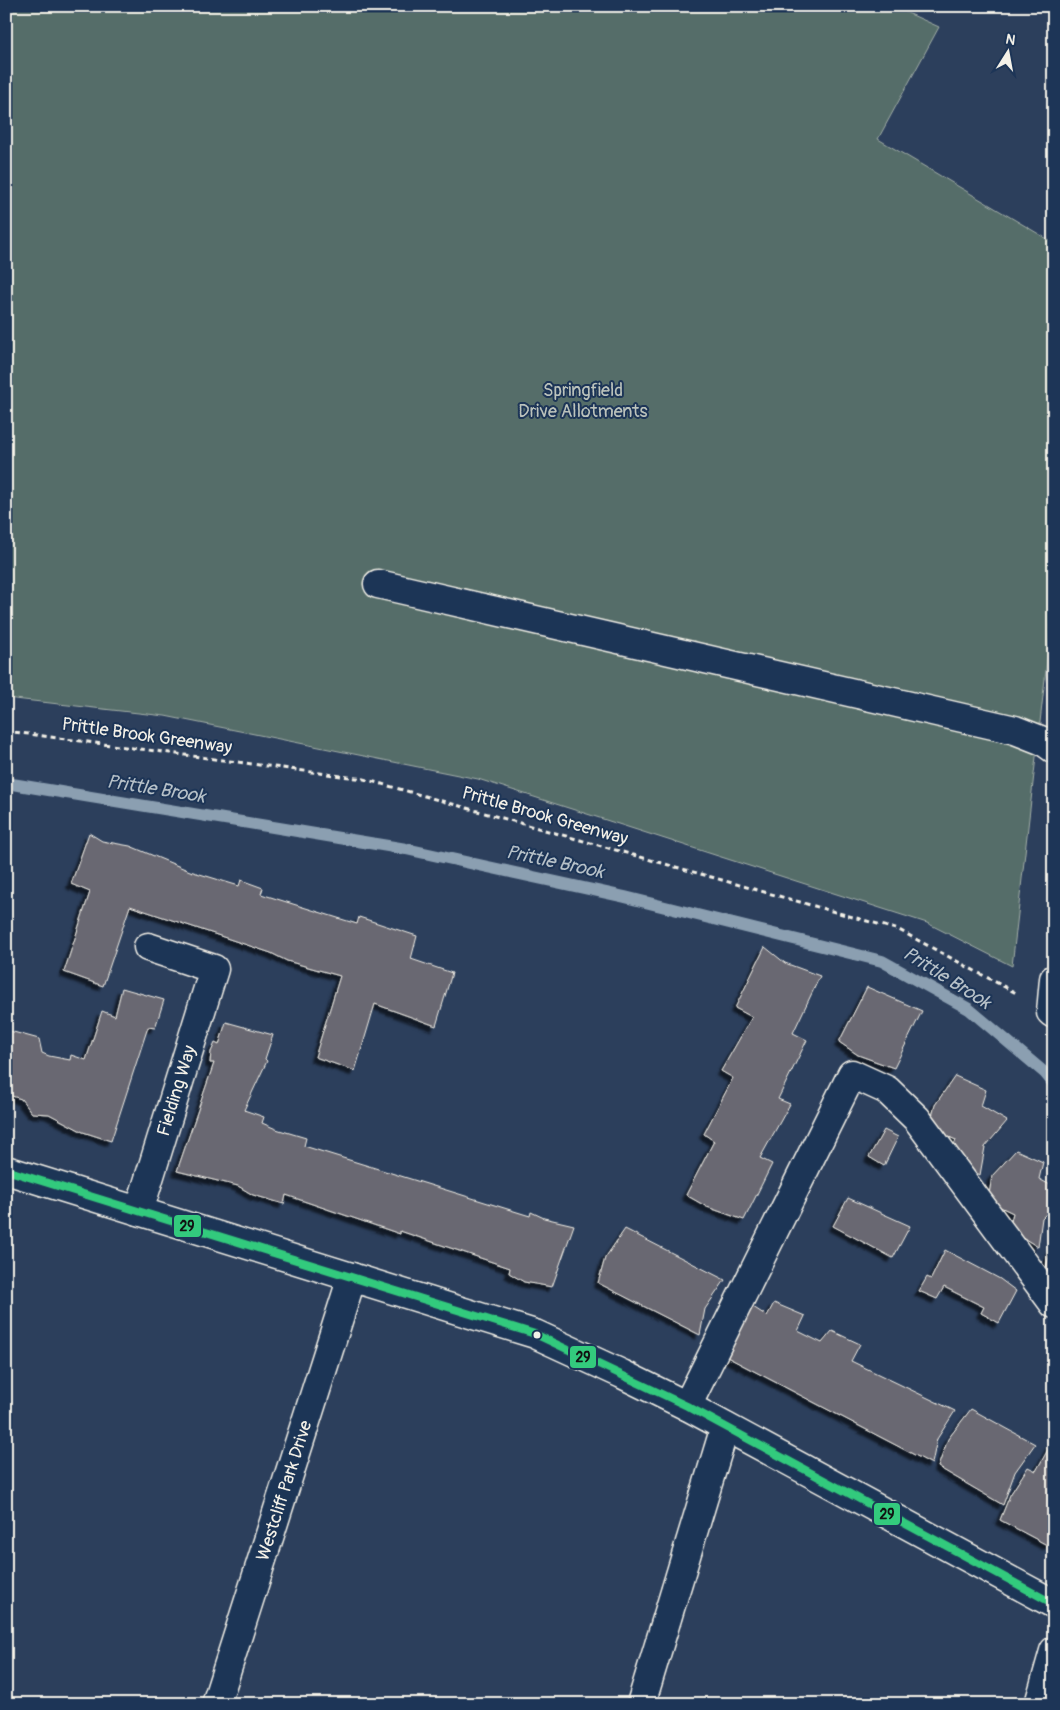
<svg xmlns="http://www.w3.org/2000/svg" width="1060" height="1710" viewBox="0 0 1060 1710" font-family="Pangolin,sans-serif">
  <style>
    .green { fill: #546d69; stroke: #a4afa8 }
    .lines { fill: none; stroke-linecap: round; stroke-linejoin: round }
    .stream { stroke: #8b9fb1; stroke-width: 12 }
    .building { fill: #696872; stroke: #f4f1e8; filter: url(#shadow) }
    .minor-casing { stroke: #f4f1e8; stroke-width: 31 }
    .path { stroke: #f4f1e8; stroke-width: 3; stroke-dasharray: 5 4; stroke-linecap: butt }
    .minor { stroke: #1d3557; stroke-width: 28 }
    .bus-1-casing { stroke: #1d3557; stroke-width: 11 }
    .bus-1 { stroke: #33ca7d; stroke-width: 8 }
    .bus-dot { fill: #f4f1e8; stroke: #1d3557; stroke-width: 2 }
    .labels { text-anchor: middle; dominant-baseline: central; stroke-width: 4; stroke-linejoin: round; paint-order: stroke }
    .park-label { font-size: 18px; fill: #bcc3bc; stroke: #1d3557 }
    .street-label { font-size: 18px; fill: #f4f1e8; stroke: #1d3557 }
    .water-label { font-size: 19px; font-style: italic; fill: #b7c1c8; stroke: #1d3557 }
    .line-badge { stroke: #1d3557; stroke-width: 2 }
    .pale-badge-label { font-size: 14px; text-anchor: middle; font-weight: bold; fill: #111 }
  </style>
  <defs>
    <filter id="shadow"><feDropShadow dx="-4.5" dy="4.5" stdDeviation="1" flood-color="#0009"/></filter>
  </defs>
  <rect width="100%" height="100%" fill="#2c3f5c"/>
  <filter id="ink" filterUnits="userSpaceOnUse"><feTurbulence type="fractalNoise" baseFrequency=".02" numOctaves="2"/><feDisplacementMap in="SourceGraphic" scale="10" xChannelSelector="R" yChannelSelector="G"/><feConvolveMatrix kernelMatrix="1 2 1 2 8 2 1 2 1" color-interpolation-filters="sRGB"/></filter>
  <g filter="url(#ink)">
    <!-- green -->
    <polygon class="green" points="6,6 892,6 939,27 878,139 1054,243 1054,600 1012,966 927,923 478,779 165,716 6,698"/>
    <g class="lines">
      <!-- stream -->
      <polyline class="stream" points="6,783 406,849 625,897 882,961 969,1009 1045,1073 1054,1084"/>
    </g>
    <!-- building -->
    <g class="building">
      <polygon points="89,833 102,841 130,846 190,871 239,886 241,880 263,888 261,894 357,924 359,917 417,936 411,959 452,973 436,1026 375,1004 355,1071 315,1057 340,976 287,961 271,953 130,906 103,986 64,972 90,892 71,884"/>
      <polygon points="765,947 785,963 820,976 793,1033 807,1040 778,1099 790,1104 760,1158 772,1164 744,1220 707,1207 686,1195 714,1141 704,1134 733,1078 721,1071 752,1017 735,1008"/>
      <polygon points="867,987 922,1011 894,1068 858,1055 839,1042"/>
      <polygon points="122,988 164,1000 155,1028 148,1027 111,1141 83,1132 49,1114 32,1113 21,1099 6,1094 6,1030 39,1039 42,1053 49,1056 70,1060 71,1055 86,1060 102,1011 115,1016"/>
      <polygon points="226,1022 273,1035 265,1059 267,1061 244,1110 264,1117 262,1123 276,1129 306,1138 304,1146 530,1216 531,1212 544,1218 574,1225 552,1287 524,1282 509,1273 510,1268 400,1231 400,1234 286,1195 284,1204 253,1195 238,1186 177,1171 214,1063 210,1063 211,1052 215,1043 219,1045"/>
      <polygon points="955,1076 986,1090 981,1106 1007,1121 985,1147 980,1175 950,1156 956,1140 929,1128 935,1105"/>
      <polygon points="884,1130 898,1137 884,1166 869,1157"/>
      <polygon points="1016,1150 1043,1162 1039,1179 1054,1187 1054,1206 1042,1218 1038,1247 1009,1229 1013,1213 988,1201 992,1176"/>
      <polygon points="848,1198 910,1226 893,1258 833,1226"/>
      <polygon points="625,1229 725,1280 705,1309 700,1335 598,1283 605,1258"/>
      <polygon points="1054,1245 1054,1279 1044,1275 1051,1249"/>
      <polygon points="945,1250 1000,1279 1016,1291 999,1323 981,1313 984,1307 944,1287 937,1299 919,1291 927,1277 931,1279"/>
      <polygon points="774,1303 805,1316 798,1331 822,1343 832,1331 860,1344 851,1361 955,1411 937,1439 932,1464 727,1357 737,1333 753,1307 767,1316"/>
      <polygon points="971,1409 1035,1444 1015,1472 1003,1505 938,1467 948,1439"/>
      <polygon points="1054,1439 1054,1542 1047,1545 1000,1520 1010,1495 1028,1467 1036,1471"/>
    </g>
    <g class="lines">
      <defs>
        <g id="minor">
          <polyline points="378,584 1015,730 1043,741 1054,749"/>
          <polyline points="1054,979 1051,1012 1054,1014"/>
          <polyline points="6,1170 535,1334 622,1374 687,1406 1054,1604"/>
          <path id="s1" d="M139,1211L214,969L148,947"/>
          <polyline points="687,1406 852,1074 887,1090 917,1119 1054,1304"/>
          <path id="s2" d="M216,1704L352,1277"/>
          <polyline points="641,1704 725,1427"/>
          <polyline points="1039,1704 1054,1651"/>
        </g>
      </defs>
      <!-- minor casing -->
      <use href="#minor" class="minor-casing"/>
      <!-- path -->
      <polyline class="path" points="6,731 364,779 899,930 1016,993"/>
      <!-- minor -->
      <use href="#minor" class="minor"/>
      <defs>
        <polyline id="bus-1" points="6,1170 535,1334 687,1406 1054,1604"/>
      </defs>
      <!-- bus-1 casing -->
      <use href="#bus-1" class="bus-1-casing"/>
      <!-- bus-1 -->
      <use href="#bus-1" class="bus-1"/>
    </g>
  </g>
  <!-- markers -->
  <circle class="bus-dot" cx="537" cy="1335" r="4.5"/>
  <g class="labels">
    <!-- park labels -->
    <g class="park-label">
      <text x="583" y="390">Springfield<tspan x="583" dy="21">Drive Allotments</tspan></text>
    </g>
    <!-- street labels -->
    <g class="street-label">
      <text transform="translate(147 736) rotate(8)">Prittle Brook Greenway</text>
      <text transform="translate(545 816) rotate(16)">Prittle Brook Greenway</text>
      <text stroke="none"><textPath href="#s1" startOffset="126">Fielding Way</textPath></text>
      <text stroke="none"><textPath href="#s2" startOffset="224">Westcliff Park Drive</textPath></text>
    </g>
    <!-- water labels -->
    <g class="water-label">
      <text transform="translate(156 789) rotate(9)">Prittle Brook</text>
      <text transform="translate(555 862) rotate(12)">Prittle Brook</text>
      <text transform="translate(947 978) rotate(32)">Prittle Brook</text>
    </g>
  </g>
  <g class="line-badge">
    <rect x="173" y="1214" width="29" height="24" rx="5" fill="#33ca7d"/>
    <rect x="569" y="1345" width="28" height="24" rx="5" fill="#33ca7d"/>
    <rect x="873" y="1502" width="28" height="24" rx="5" fill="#33ca7d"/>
  </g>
  <g class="pale-badge-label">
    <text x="187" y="1231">29</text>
    <text x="583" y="1362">29</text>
    <text x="887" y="1519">29</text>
  </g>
  <!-- margin -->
  <rect width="1060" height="1710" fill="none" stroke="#1d3557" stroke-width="25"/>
  <rect x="12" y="12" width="1035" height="1685" fill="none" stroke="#f4f1e8" stroke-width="2" filter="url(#ink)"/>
  <!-- north arrow -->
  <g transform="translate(1008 52) rotate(11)" stroke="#1d3557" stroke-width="4" paint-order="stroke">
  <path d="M0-4L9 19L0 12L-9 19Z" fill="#f4f1e8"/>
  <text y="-8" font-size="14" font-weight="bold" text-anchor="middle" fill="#f4f1e8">N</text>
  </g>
</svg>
